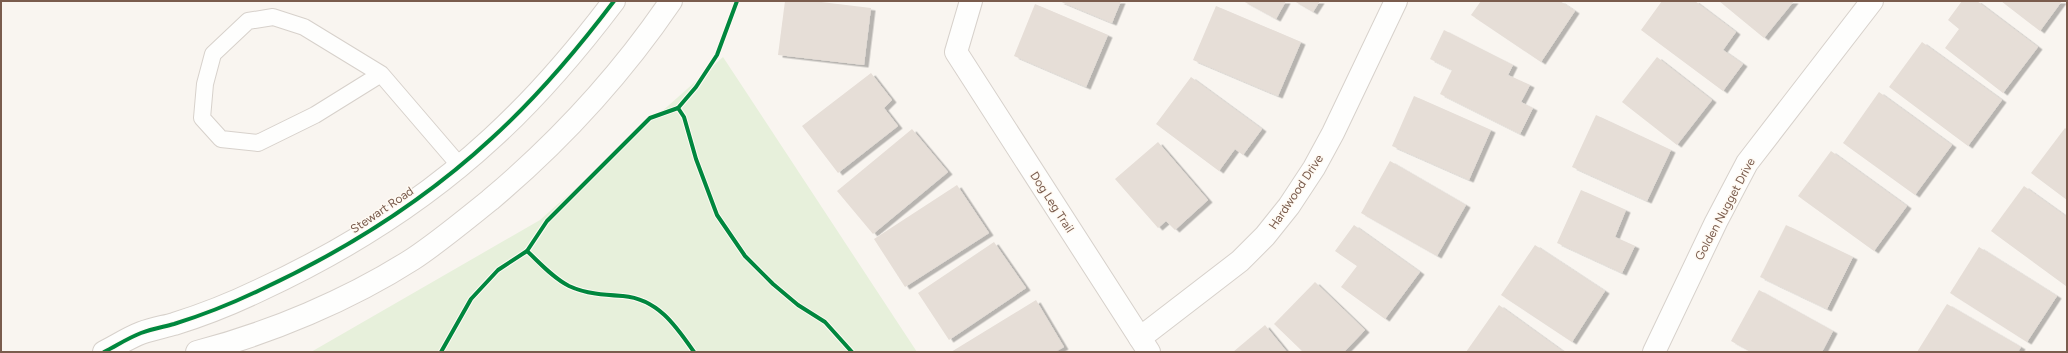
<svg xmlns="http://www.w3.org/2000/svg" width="2068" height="353" viewBox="0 0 2068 353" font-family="Figtree,sans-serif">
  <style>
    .green { fill: #e7f0db }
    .building { fill: #e6ded7; filter: url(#shadow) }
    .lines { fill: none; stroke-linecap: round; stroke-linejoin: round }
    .service-casing { stroke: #d7d1cb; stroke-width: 18 }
    .minor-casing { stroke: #d7d1cb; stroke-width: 24 }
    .tertiary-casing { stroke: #d7d1cb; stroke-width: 24 }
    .service { stroke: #fefefd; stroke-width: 16 }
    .minor { stroke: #fefefd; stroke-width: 22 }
    .tertiary { stroke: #fefefd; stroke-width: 22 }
    .cycleway-casing { stroke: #fffaf3; stroke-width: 6 }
    .cycleway { stroke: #00873e; stroke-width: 4 }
    .labels { text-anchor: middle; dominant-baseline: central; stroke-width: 3; stroke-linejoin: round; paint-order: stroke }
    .street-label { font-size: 12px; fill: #7a5c4d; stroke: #fffaf3 }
  </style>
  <defs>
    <filter id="shadow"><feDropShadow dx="4.5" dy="2.5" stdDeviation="0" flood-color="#0004"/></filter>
  </defs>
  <rect width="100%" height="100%" fill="#f9f5f0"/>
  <!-- green -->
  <polygon class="green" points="723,57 917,352 311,352 540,220"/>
  <!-- building -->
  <g class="building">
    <polygon points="785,1 813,1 871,8 864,65 778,55"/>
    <polygon points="1059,1 1121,1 1112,23"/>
    <polygon points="1243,1 1286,1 1276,19"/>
    <polygon points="1294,1 1320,1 1313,12"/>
    <polygon points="1481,1 1560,1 1575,11 1541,62 1471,15"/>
    <polygon points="1662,1 1695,1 1736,32 1723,50 1743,64 1723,91 1641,30"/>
    <polygon points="1719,1 1794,1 1764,38"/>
    <polygon points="1962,1 1977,1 2038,47 2003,93 1945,48 1959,29 1948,20"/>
    <polygon points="2001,1 2062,1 2040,31"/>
    <polygon points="1035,4 1108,35 1086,87 1014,56"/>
    <polygon points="1216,6 1301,42 1278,96 1193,60"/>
    <polygon points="1444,30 1513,65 1508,75 1530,85 1521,102 1533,108 1520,134 1440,94 1452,70 1430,59"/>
    <polygon points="1922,42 2002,100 1968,146 1889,87"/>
    <polygon points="1657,57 1712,100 1677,145 1622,102"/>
    <polygon points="871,73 892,100 884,108 898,126 838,173 802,126"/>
    <polygon points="1191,77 1262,129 1243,155 1235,149 1219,171 1156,124"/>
    <polygon points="1879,92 1952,145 1915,195 1843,143"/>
    <polygon points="1414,96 1491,130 1469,180 1392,146"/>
    <polygon points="1596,115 1671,150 1647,201 1572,167"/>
    <polygon points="2065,128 2067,130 2067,200 2031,173"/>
    <polygon points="912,129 948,172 873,234 837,191"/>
    <polygon points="1158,142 1208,200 1175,230 1166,221 1158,228 1115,179"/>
    <polygon points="1831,151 1907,206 1874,251 1798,196"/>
    <polygon points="1390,161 1466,205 1437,256 1361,213"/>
    <polygon points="957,185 989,233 905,287 874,239"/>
    <polygon points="2024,186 2067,217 2066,286 1991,231"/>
    <polygon points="1581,190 1626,210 1615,237 1635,246 1622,273 1557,243"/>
    <polygon points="1354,225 1420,272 1385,319 1341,287 1357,266 1335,251"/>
    <polygon points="1786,225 1853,257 1827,309 1760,277"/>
    <polygon points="994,242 1026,288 949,340 918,293"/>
    <polygon points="1535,245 1605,291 1572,342 1501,295"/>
    <polygon points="1979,247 2057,296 2027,342 1950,293"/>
    <polygon points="1315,282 1365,330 1344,352 1303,352 1274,324"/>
    <polygon points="1759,290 1833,331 1822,352 1751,352 1731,341"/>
    <polygon points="1036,300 1064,347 1055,352 951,352"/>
    <polygon points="1947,304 2021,347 2018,352 1917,352"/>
    <polygon points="1499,305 1564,352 1466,352"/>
    <polygon points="1265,325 1287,352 1233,352"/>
  </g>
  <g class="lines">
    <defs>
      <polyline id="service" points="381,74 315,115 258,143 221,139 202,118 205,84 213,54 248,21 273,17 304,27 381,74 460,166"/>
      <g id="minor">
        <polyline points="971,1 956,52 1149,352"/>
        <polyline points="1140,338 1240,261 1265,236 1289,206 1314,168 1333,133 1396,1"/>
        <polyline points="1654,352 1716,222 1747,163 1872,1"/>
      </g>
      <g id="tertiary">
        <path d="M104,352C116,346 128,338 141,333C152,329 163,327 174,324C203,315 233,303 260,290C344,251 424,201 492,138C537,97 577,50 614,1"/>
        <path d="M197,352C270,333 349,300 413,259C440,241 465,220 490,200C560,141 620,76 671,1"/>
      </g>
    </defs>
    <!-- service casing -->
    <use href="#service" class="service-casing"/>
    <!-- minor casing -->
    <use href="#minor" class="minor-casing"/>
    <!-- tertiary casing -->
    <use href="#tertiary" class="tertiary-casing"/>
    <!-- service -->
    <use href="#service" class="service"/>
    <!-- minor -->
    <use href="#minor" class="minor"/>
    <!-- tertiary -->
    <use href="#tertiary" class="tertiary"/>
    <defs>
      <g id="cycleway">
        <polyline points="678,108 684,117 696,159 717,215 745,256 773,284 798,305 825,322 852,352"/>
        <path d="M527,251C540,263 553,278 569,286C586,294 605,295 623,296C658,299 676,326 694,352"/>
        <path d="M104,352C116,346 128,338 141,333C152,329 163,327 174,324C203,315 233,303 260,290C344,251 424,201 492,138C537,97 577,50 614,1"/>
        <polyline points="441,352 471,299 498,270 527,251 547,221 650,118 678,108 696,87 717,55 737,1"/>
      </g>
    </defs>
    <!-- cycleway casing -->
    <use href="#cycleway" class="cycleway-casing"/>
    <!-- cycleway -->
    <use href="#cycleway" class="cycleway"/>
  </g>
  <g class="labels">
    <!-- street labels -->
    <g class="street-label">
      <text transform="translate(1296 192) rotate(-56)">Hardwood Drive</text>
      <text transform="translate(1052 202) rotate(57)">Dog Leg Trail</text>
      <text transform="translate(1725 209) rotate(-62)">Golden Nugget Drive</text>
      <text transform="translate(382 210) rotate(-34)">Stewart Road</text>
    </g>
  </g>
  <!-- border -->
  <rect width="2068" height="353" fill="none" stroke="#7a5c4d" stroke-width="4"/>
</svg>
